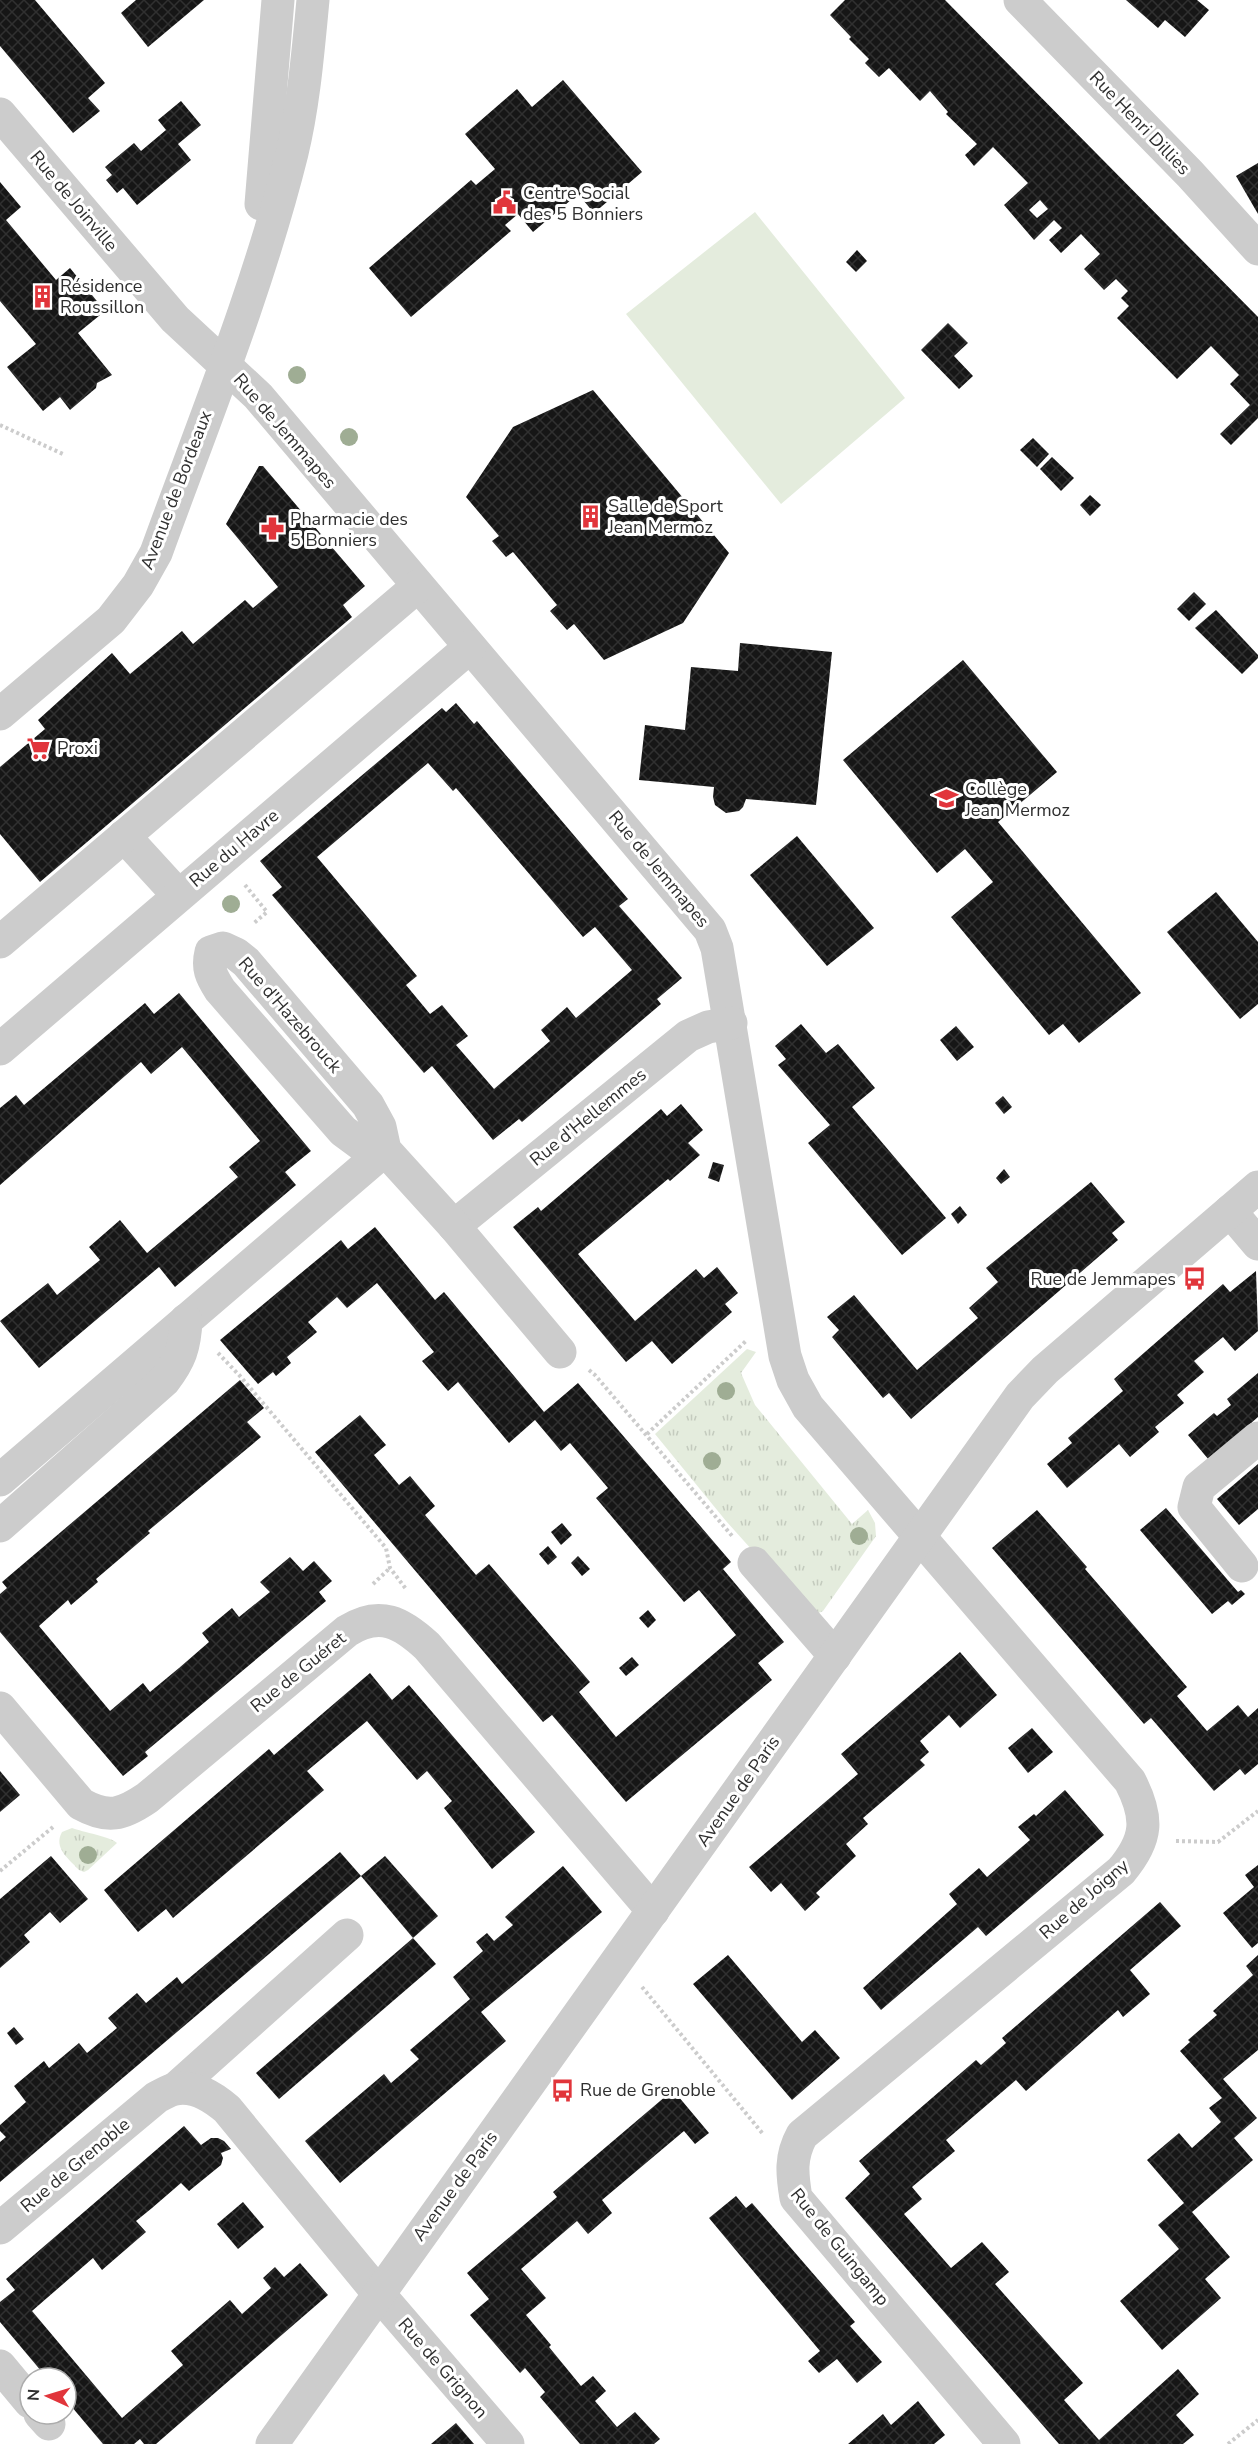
<svg xmlns="http://www.w3.org/2000/svg" width="1258" height="2444" viewBox="0 0 1258 2444" font-family="'Nunito Sans',sans-serif">
  <style>
    .grass { fill: url(#grass-tufts) }
    .park { fill: #e4ecdd }
    .building { fill: url(#building-cross-hatch); fill-rule: evenodd }
    .lines { fill: none; stroke-linecap: round; stroke-linejoin: round }
    .path { stroke: #ccc; stroke-width: 4; stroke-dasharray: 3 3; stroke-linecap: butt }
    .minor { stroke: #ccc; stroke-width: 33 }
    .tree { fill: #9fad94 }
    .labels { text-anchor: middle; dominant-baseline: central; stroke-width: 6; stroke-linejoin: round; paint-order: stroke }
    .street-label { font-size: 18px; fill: #2f2f2f; stroke: #fff }
    .poi-label { font-size: 18px; fill: #2f2f2f; stroke: #fff; text-anchor: start }
  </style>
  <defs>
    <pattern id="grass-tufts" width="24" height="20" patternUnits="userSpaceOnUse" patternTransform="scale(1.5)"><rect width="24" height="20" fill="#e4ecdd"/><path d="M3 7l-1-3M5 7V3M7 7l1-3M15 17l-1-3M17 17v-4M19 17l1-3" fill="none" stroke="#c4cbbe"/></pattern>
    <pattern id="building-cross-hatch" width="8" height="8" patternUnits="userSpaceOnUse" patternTransform="scale(1.5)"><rect width="8" height="8" fill="#161616"/><path d="M0 0l8 8M0 8l8-8" fill="none" stroke="#303030"/></pattern>
  </defs>
  <rect width="100%" height="100%" fill="#fff"/>
  <!-- grass -->
  <g class="grass">
    <polygon points="747,1349 756,1352 741,1373 755,1405 852,1524 868,1510 875,1523 876,1536 823,1611 814,1615 805,1609 726,1521 655,1434"/>
    <path d="M72,1828C82,1832 112,1837 117,1843L88,1870L84,1872L79,1870C69,1859 53,1848 62,1832Z"/>
  </g>
  <!-- park -->
  <polygon class="park" points="755,212 905,398 781,504 626,314"/>
  <!-- building -->
  <g class="building">
    <polygon points="0,0 35,0 105,83 88,98 100,111 73,133 0,46"/>
    <polygon points="136,0 204,0 148,47 121,13"/>
    <path d="M845,0H945L1258,317V418L1231,445L1220,434L1250,405L1230,384L1239,375L1211,346L1177,379L1117,318L1129,306L1121,298L1128,291L1116,279L1104,290L1084,269L1100,254L1081,234L1061,253L1049,240L1062,228L1054,220L1034,240L1004,205L1028,183L993,147L974,166L965,155L977,144L946,114L948,112L930,91L920,101L889,68L879,77L865,63L869,59L849,39L851,37L830,15ZM1040,200L1048,209L1037,218L1029,210Z"/>
    <polygon points="1126,0 1197,0 1209,10 1185,37 1165,20 1158,28"/>
    <polygon points="563,80 642,172 594,213 578,194 533,232 518,214 505,225 511,231 411,317 369,268 471,180 476,185 495,169 465,134 517,89 532,107"/>
    <polygon points="181,101 201,125 178,144 191,160 137,205 123,188 117,193 106,180 112,175 105,167 134,143 141,151 166,130 158,120"/>
    <polygon points="1258,163 1258,214 1236,176"/>
    <polygon points="0,182 21,207 6,220 56,280 70,268 105,311 78,333 112,375 97,383 96,388 70,410 60,397 43,411 7,367 36,344 0,301"/>
    <polygon points="857,250 867,261 856,272 846,262"/>
    <polygon points="948,323 968,343 954,356 973,376 959,389 921,350"/>
    <polygon points="593,390 729,553 683,623 604,660 574,624 567,630 550,611 557,605 513,552 506,557 492,541 499,536 466,497 513,427"/>
    <polygon points="1033,438 1049,454 1037,467 1020,450"/>
    <polygon points="1052,457 1074,478 1061,491 1040,469"/>
    <polygon points="259,466 263,466 365,586 343,605 352,617 40,882 0,834 0,767 45,729 38,720 112,653 130,674 182,631 193,644 245,600 253,608 278,587 226,524"/>
    <polygon points="1090,495 1101,505 1090,516 1080,505"/>
    <polygon points="1194,592 1206,604 1189,621 1177,609"/>
    <polygon points="1216,610 1258,655 1258,658 1242,674 1195,628"/>
    <polygon points="740,643 832,652 816,805 746,799 743,807 739,811 726,813 715,805 713,797 714,787 639,780 645,725 685,730 691,667 738,671"/>
    <polygon points="963,660 1057,772 998,822 1141,993 1079,1043 1063,1024 1049,1035 951,917 993,882 965,849 937,873 843,760"/>
    <path d="M456,703L474,724L477,721L628,899L619,906L682,978L657,999L661,1004L522,1122L519,1119L493,1140L432,1066L424,1073L272,895L282,887L260,861L442,708L446,712ZM428,763L453,791L456,788L583,937L595,927L632,970L576,1018L567,1007L541,1030L550,1041L494,1089L456,1045L468,1036L442,1005L430,1014L406,985L417,976L317,857Z"/>
    <polygon points="797,836 874,928 827,966 750,875"/>
    <polygon points="1216,892 1258,942 1258,1004 1240,1019 1167,932"/>
    <polygon points="179,993 311,1151 285,1172 296,1185 175,1287 159,1267 39,1368 0,1321 48,1283 57,1295 100,1260 89,1247 120,1220 147,1253 238,1177 229,1167 260,1141 182,1047 151,1074 141,1062 0,1185 0,1108 16,1095 24,1105 145,1003 154,1014"/>
    <polygon points="801,1024 826,1053 838,1044 875,1088 852,1107 946,1218 902,1255 808,1143 830,1125 778,1065 786,1059 775,1046"/>
    <polygon points="956,1026 974,1047 957,1061 940,1040"/>
    <polygon points="1003,1096 1012,1107 1004,1114 995,1103"/>
    <polygon points="681,1104 703,1130 688,1143 700,1155 670,1181 668,1179 578,1254 635,1321 696,1269 704,1278 717,1267 738,1293 725,1304 732,1312 672,1364 652,1341 626,1362 513,1227 538,1207 541,1211 661,1109 667,1116"/>
    <polygon points="713,1162 724,1165 719,1182 708,1178"/>
    <polygon points="1004,1169 1010,1177 1001,1184 996,1178"/>
    <polygon points="1091,1182 1125,1222 1112,1233 1118,1240 911,1419 889,1393 883,1398 832,1337 839,1330 827,1317 854,1295 917,1370 978,1318 969,1308 998,1282 986,1268"/>
    <polygon points="960,1206 967,1215 958,1224 951,1214"/>
    <polygon points="375,1227 435,1300 444,1292 544,1412 578,1383 731,1562 723,1569 784,1642 758,1663 772,1680 626,1802 552,1715 543,1722 315,1452 360,1415 386,1445 374,1455 399,1485 410,1476 435,1506 425,1515 476,1575 489,1564 590,1682 579,1692 616,1737 736,1635 699,1590 684,1602 596,1498 608,1488 570,1443 561,1451 535,1420 509,1443 458,1382 448,1391 422,1361 434,1352 377,1283 347,1308 337,1297 308,1322 317,1332 287,1357 291,1363 276,1376 273,1372 258,1384 220,1340 341,1240 348,1249"/>
    <polygon points="1256,1271 1258,1331 1235,1351 1223,1337 1194,1361 1204,1372 1177,1395 1184,1403 1155,1427 1159,1432 1130,1457 1119,1444 1067,1488 1047,1464 1072,1443 1068,1438 1123,1391 1114,1379 1223,1284 1230,1292"/>
    <polygon points="1258,1373 1258,1417 1209,1460 1188,1435 1214,1413 1217,1416 1231,1405 1227,1399"/>
    <polygon points="240,1380 264,1408 247,1422 261,1437 148,1531 150,1533 96,1579 98,1582 71,1605 68,1600 39,1626 110,1711 143,1683 150,1692 179,1668 209,1642 202,1633 232,1608 239,1617 270,1592 260,1582 290,1557 303,1571 314,1561 332,1581 319,1592 326,1601 145,1752 148,1756 123,1776 0,1632 0,1594 7,1588 2,1582"/>
    <polygon points="1258,1464 1258,1509 1239,1525 1217,1499"/>
    <polygon points="1166,1508 1238,1592 1241,1590 1245,1594 1232,1605 1228,1601 1212,1614 1140,1530"/>
    <polygon points="1037,1510 1087,1567 1085,1569 1187,1687 1177,1696 1207,1731 1238,1705 1248,1717 1258,1708 1258,1764 1245,1775 1240,1769 1214,1791 1151,1718 1144,1724 992,1548"/>
    <polygon points="562,1523 572,1535 561,1545 551,1532"/>
    <polygon points="548,1546 557,1557 548,1565 539,1554"/>
    <polygon points="578,1556 590,1569 582,1576 571,1563"/>
    <polygon points="648,1610 656,1620 648,1628 639,1618"/>
    <polygon points="960,1652 997,1695 960,1728 949,1715 920,1741 929,1752 920,1760 925,1765 863,1818 868,1824 846,1844 856,1856 816,1893 820,1897 805,1911 781,1883 771,1892 749,1867 858,1774 841,1754"/>
    <polygon points="632,1657 639,1665 626,1676 619,1668"/>
    <polygon points="370,1673 392,1700 409,1685 535,1832 492,1869 444,1808 452,1801 427,1771 417,1780 367,1721 307,1771 324,1790 173,1918 166,1909 138,1932 104,1890 269,1749 274,1755"/>
    <polygon points="1032,1728 1053,1752 1028,1773 1008,1748"/>
    <polygon points="0,1771 20,1795 0,1812"/>
    <polygon points="1065,1790 1104,1835 986,1936 978,1927 881,2010 863,1988 957,1904 949,1894 979,1868 987,1877 1030,1840 1018,1827 1034,1814 1036,1816"/>
    <polygon points="340,1852 361,1876 0,2182 0,2142 6,2137 0,2131 0,2125 26,2102 14,2086 44,2061 49,2068 79,2043 87,2053 117,2028 108,2018 137,1993 146,2003 177,1977 182,1984"/>
    <polygon points="51,1856 88,1899 60,1923 50,1912 24,1935 30,1942 0,1968 0,1899"/>
    <polygon points="385,1856 438,1916 413,1938 361,1876"/>
    <polygon points="1258,1865 1258,1943 1252,1948 1223,1913 1254,1887 1245,1875"/>
    <polygon points="563,1866 602,1912 481,2012 506,2041 340,2183 305,2141 384,2074 391,2083 419,2059 410,2050 470,1999 453,1977 483,1951 476,1942 487,1933 494,1941 513,1925 505,1917"/>
    <polygon points="1160,1902 1181,1926 1130,1970 1150,1994 1123,2017 1118,2010 1026,2091 1016,2080 946,2140 955,2151 912,2187 922,2199 904,2214 951,2268 982,2242 1009,2272 995,2284 1083,2383 1064,2400 1099,2440 1178,2369 1199,2394 1176,2415 1194,2435 1183,2444 1059,2444 845,2198 870,2174 859,2161 976,2060 981,2065 1006,2043 1002,2038"/>
    <polygon points="413,1938 436,1964 279,2099 256,2073"/>
    <polygon points="728,1955 802,2042 815,2030 840,2058 792,2100 693,1984"/>
    <polygon points="1258,1955 1258,2050 1223,2079 1257,2118 1234,2138 1253,2160 1192,2212 1230,2257 1205,2279 1221,2298 1162,2350 1120,2301 1179,2249 1158,2225 1184,2203 1147,2160 1179,2133 1192,2148 1221,2122 1209,2108 1222,2098 1180,2051 1190,2042 1188,2040 1217,2015 1213,2011 1253,1975 1246,1966"/>
    <polygon points="14,2027 24,2039 16,2045 7,2033"/>
    <polygon points="673,2090 709,2133 695,2144 684,2131 602,2200 612,2213 588,2234 577,2221 521,2269 546,2298 526,2315 551,2345 549,2347 581,2386 593,2376 606,2391 595,2401 617,2427 635,2412 660,2439 654,2444 580,2444 540,2397 545,2392 525,2368 520,2373 470,2315 489,2299 467,2273 557,2197 553,2192"/>
    <polygon points="184,2126 201,2145 211,2138 218,2138 224,2141 231,2149 221,2153 223,2158 221,2165 189,2191 181,2183 152,2208 136,2221 146,2232 102,2270 93,2258 32,2311 122,2418 183,2365 171,2351 230,2300 242,2314 271,2288 263,2278 275,2267 284,2277 300,2263 328,2295 156,2444 144,2444 140,2439 134,2444 103,2444 66,2400 66,2378 47,2378 0,2322 0,2302 15,2290 6,2279"/>
    <polygon points="736,2196 746,2208 752,2203 855,2322 850,2326 882,2362 857,2383 837,2359 819,2373 808,2361 820,2351 709,2218"/>
    <polygon points="243,2202 264,2227 238,2249 217,2224"/>
    <polygon points="918,2401 945,2435 934,2444 848,2444 883,2414 891,2425"/>
    <polygon points="456,2423 474,2444 431,2444"/>
  </g>
  <g class="lines">
    <!-- path -->
    <g class="path">
      <polyline points="0,425 65,455"/>
      <polyline points="245,885 267,912 254,923"/>
      <polyline points="218,1353 240,1376 386,1548 390,1568 406,1589"/>
      <polyline points="589,1370 595,1375 733,1537"/>
      <polyline points="647,1434 747,1340"/>
      <polyline points="373,1584 390,1568"/>
      <polyline points="1176,1841 1218,1842 1258,1811"/>
      <polyline points="0,1871 53,1827"/>
      <polyline points="642,1987 763,2134"/>
      <polyline points="1228,2444 1258,2420"/>
    </g>
    <!-- minor -->
    <g class="minor">
      <polyline points="1020,0 1190,174 1258,249"/>
      <path d="M0,114L175,319L258,396L710,930L717,948L785,1356L793,1380L808,1407L1130,1781C1149,1818 1148,1839 1121,1871L802,2135C790,2157 792,2174 796,2198L1004,2444"/>
      <polyline points="261,204 278,0"/>
      <path d="M0,714L111,620L138,585L156,553C204,421 258,289 292,153C304,103 308,51 313,0"/>
      <polyline points="124,836 178,895"/>
      <polyline points="0,942 418,586"/>
      <polyline points="0,1049 470,647"/>
      <polyline points="1230,1211 1258,1244"/>
      <polyline points="454,1226 688,1036 708,1027 731,1023"/>
      <path d="M0,1480L385,1150L380,1127L368,1105L246,962L236,954L223,948L211,952C207,968 211,976 220,990L343,1131L362,1145L385,1150L454,1226L560,1352"/>
      <path d="M0,1526L164,1381C180,1360 185,1347 186,1320"/>
      <polyline points="754,1563 835,1656"/>
      <polyline points="1242,1566 1194,1507 1199,1487 1258,1438"/>
      <path d="M0,1708L81,1804C108,1819 122,1815 147,1798L347,1631C380,1610 402,1623 427,1646L653,1911"/>
      <polyline points="175,2089 347,1935"/>
      <path d="M0,2228L157,2097C162,2095 169,2090 175,2089C194,2085 213,2097 227,2109L378,2293L508,2444"/>
      <polyline points="0,2366 30,2402"/>
      <polyline points="40,2414 49,2424"/>
      <polyline points="272,2444 1020,1396 1045,1370 1258,1187"/>
    </g>
  </g>
  <!-- trees -->
  <g class="tree">
    <circle cx="297" cy="375" r="9"/>
    <circle cx="349" cy="437" r="9"/>
    <circle cx="231" cy="904" r="9"/>
    <circle cx="726" cy="1391" r="9"/>
    <circle cx="712" cy="1461" r="9"/>
    <circle cx="859" cy="1536" r="9"/>
    <circle cx="88" cy="1855" r="9"/>
  </g>
  <!-- icons -->
  <defs>
    <symbol id="civic-bare" viewBox="-9 -9 18 18"><path d="M-.6-6.5H3V-4.5H.6V-3L4-1V1h2V6H-6V1h2V-1L-.6-3ZM-1.2 2.5V6h2.4V2.5Z" fill="#e1353b" stroke="#fff" stroke-width="2.5" paint-order="stroke"/></symbol>
    <symbol id="building-bare" viewBox="-9 -9 18 18"><path d="M-4-6H4V6H1V3H-1V6H-4ZM-2.5-4.3h1.7v1.8h-1.7ZM.8-4.3h1.7v1.8H.8ZM-2.5-1h1.7V.8h-1.7ZM.8-1h1.7V.8H.8Z" fill="#e1353b" stroke="#fff" stroke-width="2.5" paint-order="stroke"/></symbol>
    <symbol id="pharmacy-bare" viewBox="-9 -9 18 18"><path d="M-2-6h4v4h4v4h-4v4h-4v-4h-4v-4h4Z" fill="#e1353b" stroke="#fff" stroke-width="2.5" paint-order="stroke"/></symbol>
    <symbol id="supermarket-bare" viewBox="-9 -9 18 18"><path d="M-6-5.5h2.5l.6 2H6L4.5 2H-2.5L-4.4-4H-6ZM-1.5 3.2a1.3 1.3 0 1 0 .1 0ZM3 3.2a1.3 1.3 0 1 0 .1 0Z" fill="#e1353b" stroke="#fff" stroke-width="2.5" paint-order="stroke"/></symbol>
    <symbol id="school-bare" viewBox="-9 -9 18 18"><path d="M0-5L7-2L0 1L-7-2ZM-4 1L0 2.5L4 1V4Q0 6-4 4Z" fill="#e1353b" stroke="#fff" stroke-width="2.5" paint-order="stroke"/></symbol>
    <symbol id="bus-bare" viewBox="-9 -9 18 18"><path d="M-5-6H5V4H4V6H2V4H-2V6H-4V4H-5ZM-3.5-4V0h7V-4ZM-3.5 1.2v1.5H-2V1.2ZM2 1.2v1.5H3.5V1.2Z" fill="#e1353b" stroke="#fff" stroke-width="2.5" paint-order="stroke"/></symbol>
  </defs>
  <g fill-rule="evenodd">
    <use href="#civic-bare" x="488" y="186" width="33" height="33"/>
    <use href="#building-bare" x="26" y="280" width="33" height="33"/>
    <use href="#building-bare" x="574" y="500" width="33" height="33"/>
    <use href="#pharmacy-bare" x="256" y="512" width="33" height="33"/>
    <use href="#supermarket-bare" x="22" y="732" width="33" height="33"/>
    <use href="#school-bare" x="930" y="782" width="33" height="33"/>
    <use href="#bus-bare" x="1178" y="1262" width="33" height="33"/>
    <use href="#bus-bare" x="546" y="2074" width="33" height="33"/>
  </g>
  <g class="labels">
    <!-- street labels -->
    <g class="street-label">
      <text transform="translate(1140 123) rotate(46)">Rue Henri Dillies</text>
      <text transform="translate(74 201) rotate(50)">Rue de Joinville</text>
      <text transform="translate(285 431) rotate(49)">Rue de Jemmapes</text>
      <text transform="translate(176 490) rotate(-69)">Avenue de Bordeaux</text>
      <text transform="translate(234 848) rotate(-40)">Rue du Havre</text>
      <text transform="translate(659 869) rotate(50)">Rue de Jemmapes</text>
      <text transform="translate(290 1015) rotate(49)">Rue d'Hazebrouck</text>
      <text transform="translate(588 1117) rotate(-39)">Rue d'Hellemmes</text>
      <text transform="translate(298 1672) rotate(-39)">Rue de Guéret</text>
      <text transform="translate(738 1791) rotate(-55)">Avenue de Paris</text>
      <text transform="translate(1084 1899) rotate(-41)">Rue de Joigny</text>
      <text transform="translate(75 2165) rotate(-40)">Rue de Grenoble</text>
      <text transform="translate(455 2186) rotate(-54)">Avenue de Paris</text>
      <text transform="translate(840 2247) rotate(51)">Rue de Guingamp</text>
      <text transform="translate(443 2368) rotate(49)">Rue de Grignon</text>
    </g>
    <!-- poi labels -->
    <g class="poi-label">
      <text x="523" y="193">Centre Social<tspan x="523" dy="21">des 5 Bonniers</tspan></text>
      <text x="60" y="286">Résidence<tspan x="60" dy="21">Roussillon</tspan></text>
      <text x="608" y="506">Salle de Sport<tspan x="608" dy="21">Jean Mermoz</tspan></text>
      <text x="290" y="519">Pharmacie des<tspan x="290" dy="21">5 Bonniers</tspan></text>
      <text x="57" y="748">Proxi</text>
      <text x="965" y="789">Collège<tspan x="965" dy="21">Jean Mermoz</tspan></text>
      <text x="1176" y="1279" text-anchor="end">Rue de Jemmapes</text>
      <text x="580" y="2090">Rue de Grenoble</text>
    </g>
  </g>
  <!-- north arrow -->
  <g transform="translate(48 2396) rotate(274)"><circle r="28" fill="#ffffff" stroke="#acacac" stroke-width="1.5"/>
  <path d="M0-4.5L10 22L0 15L-10 22Z" fill="#e1353b"/>
  <text y="-9" font-size="16" font-weight="bold" text-anchor="middle" fill="#2f2f2f">N</text>
  </g>
</svg>
